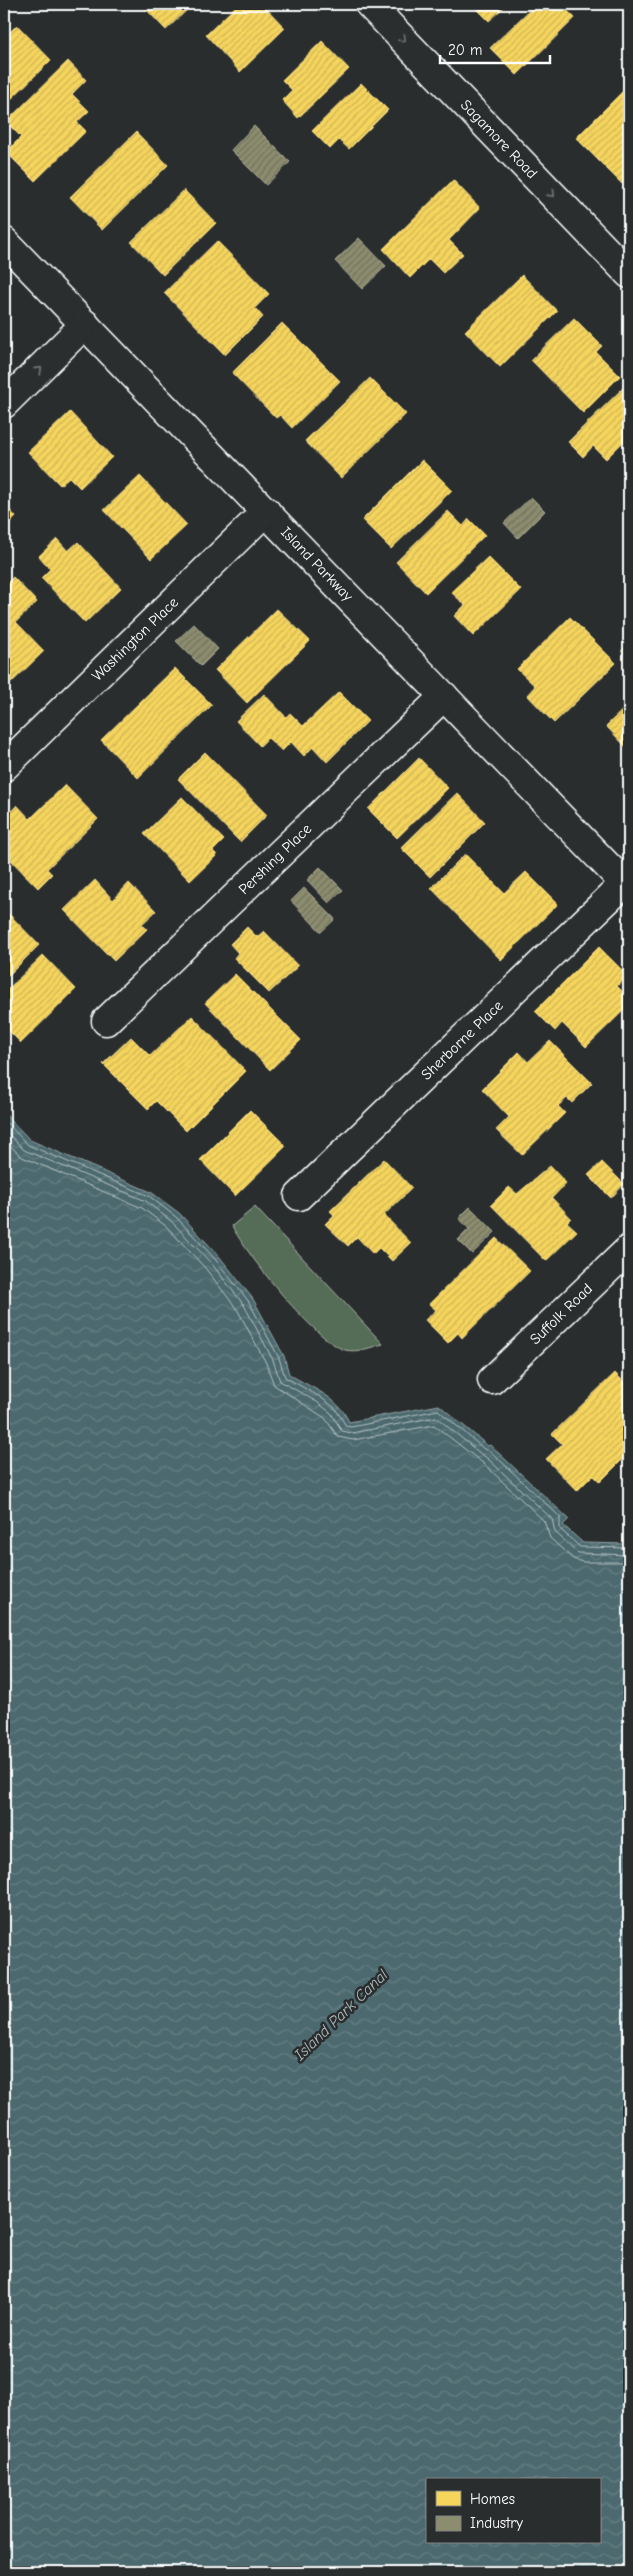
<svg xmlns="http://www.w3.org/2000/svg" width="633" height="2576" viewBox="0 0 633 2576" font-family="'Comic Neue',sans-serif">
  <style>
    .grass { fill: #556c57; stroke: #aab6ab }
    .water { fill: url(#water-waves); stroke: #94a5a8; fill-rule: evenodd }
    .homes { fill: url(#homes-hatch); stroke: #f9e28d }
    .industry { fill: url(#industry-hatch); stroke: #aeae9a }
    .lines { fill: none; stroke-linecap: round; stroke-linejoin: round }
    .shore { stroke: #b7c3c5; stroke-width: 1 }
    .minor-casing { stroke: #fff; stroke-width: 31 }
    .minor { stroke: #2a2d2e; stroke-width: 28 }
    .oneway { stroke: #6a6c6d }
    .labels { text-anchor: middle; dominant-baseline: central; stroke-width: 5; stroke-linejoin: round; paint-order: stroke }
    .street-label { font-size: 15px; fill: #fff; stroke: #2a2d2e }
    .water-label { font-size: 16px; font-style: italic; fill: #aebcbe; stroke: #2a2d2e }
  </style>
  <defs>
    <pattern id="water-waves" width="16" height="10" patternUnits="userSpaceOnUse" patternTransform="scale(1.25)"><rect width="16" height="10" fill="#4c696e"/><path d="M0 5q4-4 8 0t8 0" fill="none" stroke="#678084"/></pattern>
    <pattern id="homes-hatch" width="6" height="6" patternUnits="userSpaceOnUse" patternTransform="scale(1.25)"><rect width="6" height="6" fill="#f6d55c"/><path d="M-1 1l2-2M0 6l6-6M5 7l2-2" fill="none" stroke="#ccb358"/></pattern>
    <pattern id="industry-hatch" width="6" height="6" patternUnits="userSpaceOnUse" patternTransform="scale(1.25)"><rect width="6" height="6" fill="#8c8c6e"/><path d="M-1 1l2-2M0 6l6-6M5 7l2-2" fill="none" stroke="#727260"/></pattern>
  </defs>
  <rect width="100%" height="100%" fill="#2a2d2e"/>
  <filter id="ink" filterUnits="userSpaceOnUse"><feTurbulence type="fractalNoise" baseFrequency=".02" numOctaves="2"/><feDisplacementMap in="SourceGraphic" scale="10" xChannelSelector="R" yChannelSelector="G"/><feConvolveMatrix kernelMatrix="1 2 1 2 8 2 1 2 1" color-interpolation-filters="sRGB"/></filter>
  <g filter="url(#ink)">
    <!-- grass -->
    <path class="grass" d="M255,1207L383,1344C371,1347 358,1353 345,1350C315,1341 247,1255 232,1226Z"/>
    <!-- water -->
    <path class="water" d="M4,1113L30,1140L151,1192L179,1213L219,1256L253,1299L284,1356L289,1374C312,1389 337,1395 349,1422L439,1405L488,1446L490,1445L569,1519L563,1525L583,1543L629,1544V2572H4ZM427,2480H599V2542H427Z"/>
    <!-- homes -->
    <g class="homes">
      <polygon points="141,4 193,4 166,30"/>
      <polygon points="238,4 262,4 285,28 240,72 206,35"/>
      <polygon points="472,4 507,4 489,21"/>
      <polygon points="536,4 560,4 575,18 517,75 490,48"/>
      <polygon points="17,25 51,60 4,106 4,38"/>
      <polygon points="322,41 349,69 298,118 282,100 292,90 282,80"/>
      <polygon points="68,61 86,80 72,94 89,111 77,122 86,131 35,181 6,152 21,137 6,122"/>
      <polygon points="361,83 388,110 349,149 339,140 330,149 312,131"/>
      <polygon points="629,85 629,176 622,184 576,138"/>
      <polygon points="136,132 168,165 102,230 70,197"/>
      <polygon points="453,180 480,208 449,240 463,254 443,273 429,259 410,278 383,249"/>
      <polygon points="184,190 216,223 163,275 131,242"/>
      <polygon points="217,241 269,294 255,308 263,317 225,355 164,293"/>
      <polygon points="522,275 557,311 500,367 465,331"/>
      <polygon points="574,318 602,346 596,352 620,376 583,413 531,360"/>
      <polygon points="282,323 340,381 292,428 280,415 276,418 232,373"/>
      <polygon points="370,378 406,414 341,478 305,441"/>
      <polygon points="629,382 629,436 606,459 593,446 583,457 568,442"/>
      <polygon points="70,412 112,457 80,488 69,477 60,485 28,452"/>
      <polygon points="422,460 452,490 391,549 362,520"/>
      <polygon points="140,476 187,525 151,559 104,510"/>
      <polygon points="4,504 16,517 4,529"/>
      <polygon points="448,511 463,526 469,519 485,535 426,593 396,562"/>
      <polygon points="57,539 68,551 78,542 121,588 85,623 41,578 50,569 39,556"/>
      <polygon points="488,557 521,590 473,636 454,616 465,605 451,592"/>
      <polygon points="13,577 37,602 16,622 44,651 9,685 4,681 4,586"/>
      <polygon points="277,609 310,641 247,703 215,670"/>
      <polygon points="570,617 616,663 554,723 527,695 535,686 517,669"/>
      <polygon points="175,668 212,705 138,778 101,740"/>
      <polygon points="339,692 368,721 327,762 313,747 304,756 291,742 282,751 268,738 260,746 236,721 264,694 286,717 290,713 303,726"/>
      <polygon points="629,704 629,750 606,726"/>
      <polygon points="205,752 267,815 240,842 178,779"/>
      <polygon points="419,758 448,788 397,838 368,809"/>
      <polygon points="65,785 98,819 47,869 52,874 38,888 4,853 4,819 17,805 30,819"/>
      <polygon points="457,793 485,822 430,877 401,848"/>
      <polygon points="182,797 224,840 213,851 217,855 190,881 144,834"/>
      <polygon points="465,854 504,893 526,872 558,904 501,960 431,888"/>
      <polygon points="95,880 113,900 129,883 156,911 142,924 147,929 114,961 64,910"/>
      <polygon points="5,910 39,945 4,980 4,911"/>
      <polygon points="247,927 257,937 264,931 298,966 269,993 234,958 238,953 230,944"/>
      <polygon points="599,947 628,976 617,986 629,998 629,1005 586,1047 562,1023 555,1031 535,1011"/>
      <polygon points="43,955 76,989 21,1043 4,1026 4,993"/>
      <polygon points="235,974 301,1040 270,1070 205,1003"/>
      <polygon points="192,1016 246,1071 186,1131 156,1101 148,1109 103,1064 131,1037 150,1056"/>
      <polygon points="550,1041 592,1083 572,1103 567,1098 558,1106 565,1113 522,1155 496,1130 509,1117 482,1089 519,1052 528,1062"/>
      <polygon points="250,1110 286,1146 235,1196 200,1160"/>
      <polygon points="384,1159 412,1188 384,1215 411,1243 392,1261 379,1248 373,1254 357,1237 348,1246 325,1224 334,1215 330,1211"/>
      <polygon points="602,1162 624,1184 611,1198 588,1175"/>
      <polygon points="550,1166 566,1183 552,1198 571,1218 567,1222 577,1231 546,1261 491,1205 509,1187 517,1194"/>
      <polygon points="496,1238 530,1271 462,1338 458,1333 448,1343 425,1320 436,1310 429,1304"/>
      <polygon points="615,1373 629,1387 629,1453 600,1482 593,1475 577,1491 546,1459 562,1444 552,1434"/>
    </g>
    <!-- industry -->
    <g class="industry">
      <polygon points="254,126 290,162 266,185 231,150"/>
      <polygon points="359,238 386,266 362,289 335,261"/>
      <polygon points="531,497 545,511 518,538 504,523"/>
      <polygon points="194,624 218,649 201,666 176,641"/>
      <polygon points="629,643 629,660 621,651"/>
      <polygon points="320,867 343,890 329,903 307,880"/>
      <polygon points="304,888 335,919 321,932 291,901"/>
      <polygon points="470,1207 495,1232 472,1254 458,1240 469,1229 459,1218"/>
    </g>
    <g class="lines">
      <!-- shore -->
      <g class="shore">
        <polyline points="4,1120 28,1145 149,1196 176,1217 215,1259 249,1302 279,1358 285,1377 320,1397 335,1408 346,1426 351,1427 438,1410 484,1449 490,1451 560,1517 560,1529 580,1547 629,1548"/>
        <polyline points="4,1129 24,1150 146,1201 172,1222 211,1263 244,1305 273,1360 280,1381 317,1402 331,1413 342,1431 352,1433 436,1417 481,1454 487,1458 552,1519 555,1532 578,1553 629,1555"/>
        <polyline points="4,1140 22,1157 142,1208 167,1227 205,1268 237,1309 266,1363 274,1385 325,1418 338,1437 353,1440 434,1425 484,1464 544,1521 550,1538 573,1559 583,1562 629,1562"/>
      </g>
      <defs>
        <g id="minor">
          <polyline points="369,4 629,274"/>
          <polyline points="4,241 629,888"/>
          <polyline points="4,404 85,324"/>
          <polyline points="4,767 266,511"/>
          <polyline points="106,1021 444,696"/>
          <polyline points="299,1196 625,883"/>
          <polyline points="492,1380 629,1249"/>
        </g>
      </defs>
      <!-- minor casing -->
      <use href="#minor" class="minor-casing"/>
      <!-- minor -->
      <use href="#minor" class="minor"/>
    </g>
    <!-- one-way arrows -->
    <defs><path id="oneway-chevron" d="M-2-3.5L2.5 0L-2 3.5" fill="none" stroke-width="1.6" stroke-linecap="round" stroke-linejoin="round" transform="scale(1.25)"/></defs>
    <g class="oneway">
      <use href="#oneway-chevron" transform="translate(403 39) rotate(46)"/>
      <use href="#oneway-chevron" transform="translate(552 194) rotate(46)"/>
      <use href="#oneway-chevron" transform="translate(39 370) rotate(-44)"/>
    </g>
  </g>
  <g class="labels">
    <!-- street labels -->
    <g class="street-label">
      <text transform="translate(499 139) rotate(46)">Sagamore Road</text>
      <text transform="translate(317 564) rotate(46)">Island Parkway</text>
      <text transform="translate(135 639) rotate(-44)">Washington Place</text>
      <text transform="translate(275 859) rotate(-44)">Pershing Place</text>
      <text transform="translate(462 1040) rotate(-44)">Sherborne Place</text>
      <text transform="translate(561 1314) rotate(-44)">Suffolk Road</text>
    </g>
    <!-- water labels -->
    <g class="water-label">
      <text transform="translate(341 2015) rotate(-44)">Island Park Canal</text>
    </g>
  </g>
  <!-- margin -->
  <rect width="633" height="2576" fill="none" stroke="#2a2d2e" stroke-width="20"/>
  <rect x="10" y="10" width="613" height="2556" fill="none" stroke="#fff" stroke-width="2" filter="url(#ink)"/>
  <!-- legend -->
  <rect x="426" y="2478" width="175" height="65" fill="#2a2d2e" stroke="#7f8182"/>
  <rect x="436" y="2491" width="25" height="15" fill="#f6d55c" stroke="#7f8182"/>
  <text x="470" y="2504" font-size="15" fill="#ffffff">Homes</text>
  <rect x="436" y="2516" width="25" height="15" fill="#8c8c6e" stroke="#7f8182"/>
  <text x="470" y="2528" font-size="15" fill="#ffffff">Industry</text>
  <!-- scale -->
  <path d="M440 55v8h110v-8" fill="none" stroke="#ffffff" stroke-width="2.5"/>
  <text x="448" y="55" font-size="15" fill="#ffffff" stroke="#2a2d2e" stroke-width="4" paint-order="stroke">20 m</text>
</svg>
